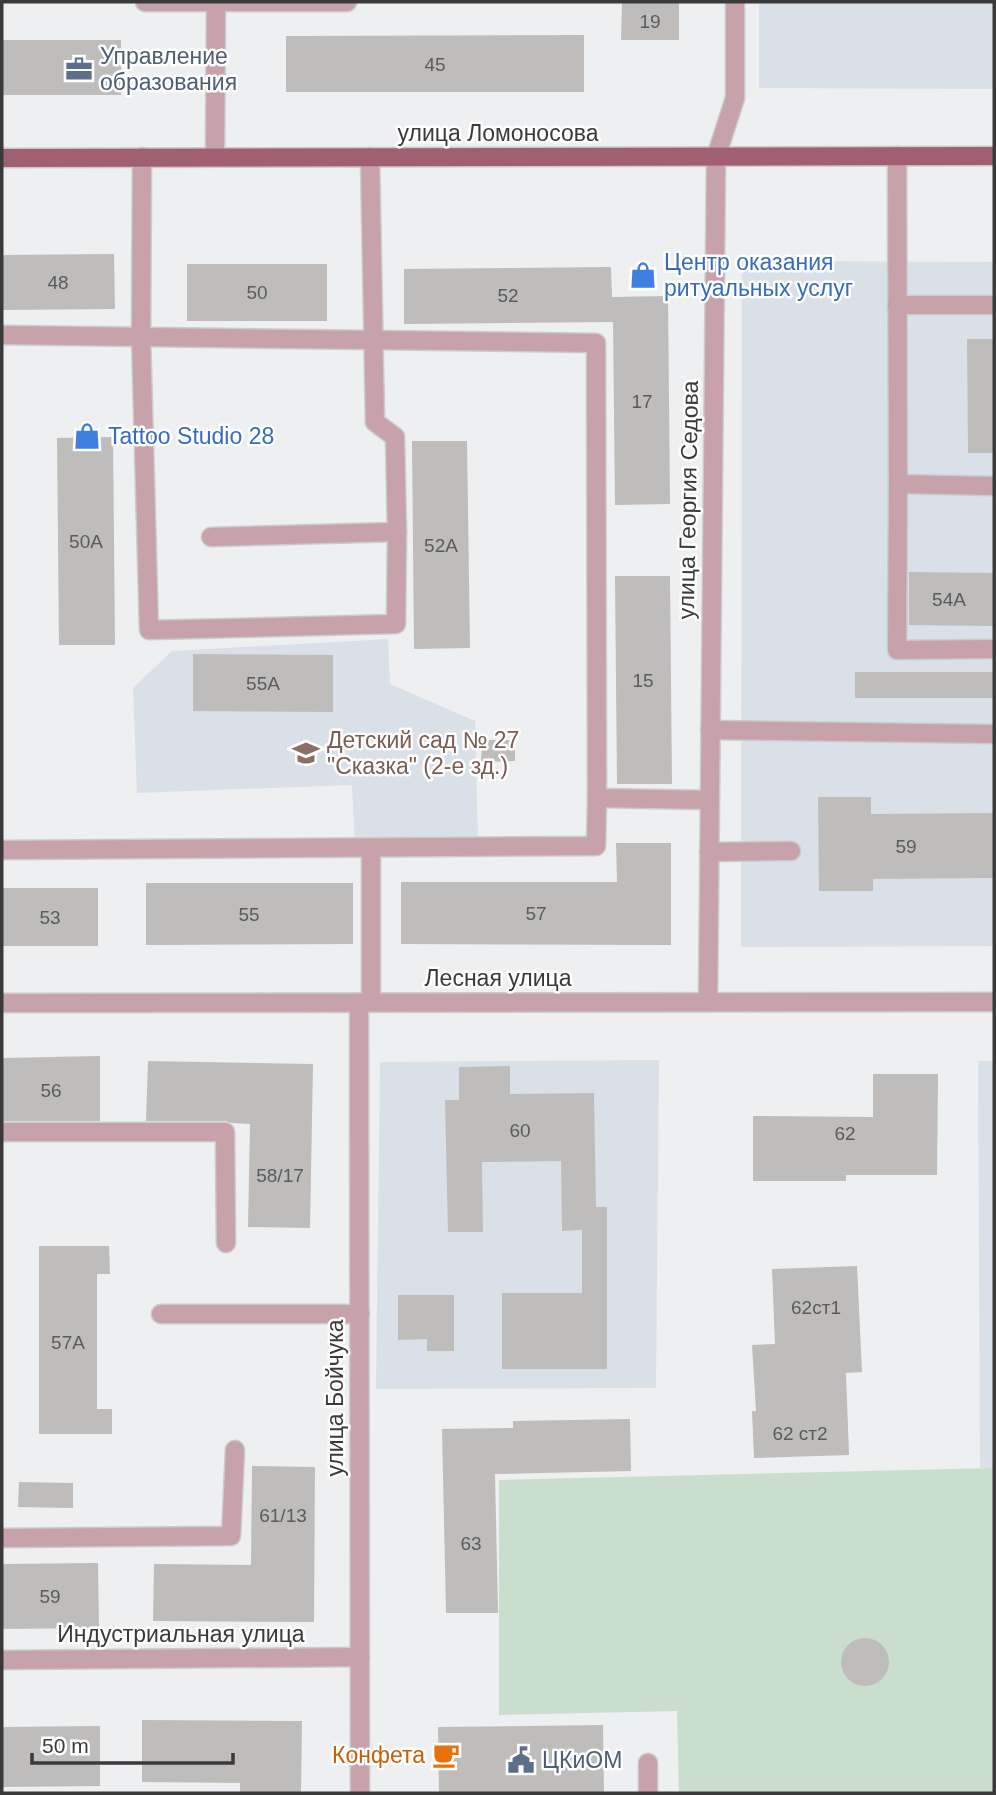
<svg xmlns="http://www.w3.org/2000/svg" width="996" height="1795" viewBox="0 0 996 1795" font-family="Helvetica,sans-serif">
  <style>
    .built { fill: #dae0e7 }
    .green { fill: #cadece }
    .building { fill: #bebdbc }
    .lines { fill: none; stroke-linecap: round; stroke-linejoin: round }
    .minor-casing { stroke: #cacbcd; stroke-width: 21 }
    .major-casing { stroke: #cacbcd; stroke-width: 21 }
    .minor { stroke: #c7a2aa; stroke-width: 18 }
    .major { stroke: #a16071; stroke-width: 18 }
    .labels { text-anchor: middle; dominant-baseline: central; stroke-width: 5; stroke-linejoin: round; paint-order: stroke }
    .number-label { font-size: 19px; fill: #5b5b5b }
    .service-label { font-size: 23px; fill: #4e5e75; stroke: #fff; text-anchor: start }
    .street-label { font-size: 23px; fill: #3a3a3b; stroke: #fff }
    .shop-label { font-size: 23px; fill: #366cbe; stroke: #fff; text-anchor: start }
    .education-label { font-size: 23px; fill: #785e54; stroke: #fff; text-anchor: start }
    .food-label { font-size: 23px; fill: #c56008; stroke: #fff; text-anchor: end }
  </style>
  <rect width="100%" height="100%" fill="#eeeff1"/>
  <!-- built -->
  <g class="built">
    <polygon points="759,2 994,2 994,89 759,88"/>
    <polygon points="742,261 994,262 994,946 741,947"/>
    <polygon points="388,639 390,684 475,721 478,841 355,843 352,785 137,793 133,688 172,651"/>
    <polygon points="659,1060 656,1388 376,1389 380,1062"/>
    <polygon points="978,1061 994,1061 994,1468 980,1468"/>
  </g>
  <!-- green -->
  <polygon class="green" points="994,1468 994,1793 679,1793 677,1711 499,1715 499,1480"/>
  <!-- building -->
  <g class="building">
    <polygon points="622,2 679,2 679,40 621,40"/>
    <polygon points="584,35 584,92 286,92 286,36"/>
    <rect x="2" y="40" width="119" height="55"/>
    <polygon points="114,254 115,309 2,310 2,255"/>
    <rect x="187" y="264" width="140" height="57"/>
    <polygon points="611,267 612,297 668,296 670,504 615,505 613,322 404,324 404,269"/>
    <polygon points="967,339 994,339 994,453 968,453"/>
    <polygon points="113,437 115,645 59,645 57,438"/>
    <polygon points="412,441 467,441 470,648 414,649"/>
    <polygon points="909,572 994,573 994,626 909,625"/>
    <polygon points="615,576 670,576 672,784 617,784"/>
    <polygon points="193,654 333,655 333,712 193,711"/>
    <rect x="855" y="672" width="139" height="26"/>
    <polygon points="482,740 515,740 515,761 481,762"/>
    <polygon points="818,797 871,797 871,814 994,813 994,878 873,879 873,891 819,891"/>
    <polygon points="616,843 671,843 671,945 401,944 401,882 617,882"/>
    <polygon points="146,883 353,883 353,944 146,945"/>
    <rect x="2" y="888" width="96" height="58"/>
    <polygon points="100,1056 100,1121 2,1121 2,1058"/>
    <polygon points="148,1061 313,1064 310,1228 248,1227 250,1124 232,1123 225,1121 146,1121"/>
    <polygon points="510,1066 510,1094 594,1093 596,1207 607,1207 607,1369 502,1369 502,1293 582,1293 582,1230 562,1231 561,1161 482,1162 483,1232 448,1232 445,1100 459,1100 459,1067"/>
    <polygon points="873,1074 938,1074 937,1175 846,1175 846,1181 753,1181 753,1116 873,1117"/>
    <polygon points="39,1246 109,1246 110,1274 97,1274 97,1409 112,1409 112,1434 39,1434"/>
    <polygon points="857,1266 862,1372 846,1373 849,1455 754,1458 752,1411 756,1411 752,1345 775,1344 772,1269"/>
    <polygon points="398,1295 454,1295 454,1351 427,1351 427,1339 398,1340"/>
    <polygon points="630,1419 631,1471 495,1474 498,1613 446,1613 442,1429 513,1428 513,1421"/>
    <polygon points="252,1466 315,1467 314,1622 153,1621 154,1564 251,1565"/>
    <polygon points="19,1482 73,1483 73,1508 18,1507"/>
    <polygon points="98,1563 99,1628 2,1629 2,1564"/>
    <circle cx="865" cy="1662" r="24"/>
    <polygon points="142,1720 302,1721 301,1793 240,1793 240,1783 142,1782"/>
    <polygon points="603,1725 604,1793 439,1793 438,1727"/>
    <polygon points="100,1726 100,1786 2,1787 2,1727"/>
  </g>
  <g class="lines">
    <defs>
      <g id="minor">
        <polyline points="145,2 216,2 215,156"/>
        <polyline points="216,2 347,2"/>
        <polyline points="897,156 898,484 994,486"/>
        <polyline points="142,157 141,337 149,630 396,624 397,532"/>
        <polyline points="897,305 994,305"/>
        <polyline points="2,335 596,343 597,798 709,800"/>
        <polyline points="898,484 897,650 994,649"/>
        <polyline points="211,537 397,532 395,437 375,422 370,157"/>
        <polyline points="710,730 994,734"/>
        <polyline points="2,850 596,846 597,798"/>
        <polyline points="709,852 791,851"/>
        <polyline points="371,1002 371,848"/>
        <polyline points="708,1002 716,157 735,98 735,2"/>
        <polyline points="2,1003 994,1002"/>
        <polyline points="359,1003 360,1793"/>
        <polyline points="2,1132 225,1132 226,1243"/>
        <polyline points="161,1314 360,1314"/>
        <polyline points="2,1538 231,1536 235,1450"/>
        <polyline points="2,1660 360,1657"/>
        <polyline points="648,1763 648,1793"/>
      </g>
      <polyline id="major" points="2,158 994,156"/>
    </defs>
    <!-- minor casing -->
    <use href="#minor" class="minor-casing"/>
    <!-- major casing -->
    <use href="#major" class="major-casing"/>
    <!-- minor -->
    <use href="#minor" class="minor"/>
    <!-- major -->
    <use href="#major" class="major"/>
  </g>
  <!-- icons -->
  <defs>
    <symbol id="office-bare" viewBox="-9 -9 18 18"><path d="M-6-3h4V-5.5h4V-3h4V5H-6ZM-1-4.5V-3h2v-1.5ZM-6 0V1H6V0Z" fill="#5c6f8a" stroke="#fff" stroke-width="2.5" paint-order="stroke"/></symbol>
    <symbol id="shop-bare" viewBox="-9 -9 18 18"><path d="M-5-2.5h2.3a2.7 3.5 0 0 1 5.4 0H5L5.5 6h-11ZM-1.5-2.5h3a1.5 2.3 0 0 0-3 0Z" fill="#3f7fe0" stroke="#fff" stroke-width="2.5" paint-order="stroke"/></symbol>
    <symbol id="school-bare" viewBox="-9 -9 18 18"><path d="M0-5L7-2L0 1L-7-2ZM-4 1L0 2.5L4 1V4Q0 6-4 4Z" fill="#8d6e63" stroke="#fff" stroke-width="2.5" paint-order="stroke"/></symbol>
    <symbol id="cafe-bare" viewBox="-9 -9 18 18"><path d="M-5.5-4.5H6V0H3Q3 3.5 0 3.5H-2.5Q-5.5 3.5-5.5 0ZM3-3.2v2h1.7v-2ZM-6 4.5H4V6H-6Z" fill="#e8710a" stroke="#fff" stroke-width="2.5" paint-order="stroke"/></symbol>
    <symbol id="civic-bare" viewBox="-9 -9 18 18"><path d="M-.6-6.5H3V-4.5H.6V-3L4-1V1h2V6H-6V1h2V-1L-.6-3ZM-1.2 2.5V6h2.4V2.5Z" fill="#5c6f8a" stroke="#fff" stroke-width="2.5" paint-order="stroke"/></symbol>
  </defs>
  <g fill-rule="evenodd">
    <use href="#office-bare" x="60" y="50" width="38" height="38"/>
    <use href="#shop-bare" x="624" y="256" width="38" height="38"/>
    <use href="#shop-bare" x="68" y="417" width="38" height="38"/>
    <use href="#school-bare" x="287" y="734" width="38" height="38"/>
    <use href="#cafe-bare" x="427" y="1736" width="38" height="38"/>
    <use href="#civic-bare" x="502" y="1741" width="38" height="38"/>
  </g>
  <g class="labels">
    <!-- number labels -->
    <g class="number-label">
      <text x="650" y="21">19</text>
      <text x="435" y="64">45</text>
      <text x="58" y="282">48</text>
      <text x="257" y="292">50</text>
      <text x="508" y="295">52</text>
      <text x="642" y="401">17</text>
      <text x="86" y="541">50А</text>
      <text x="441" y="545">52А</text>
      <text x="949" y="599">54А</text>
      <text x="643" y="680">15</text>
      <text x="263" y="683">55А</text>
      <text x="906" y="846">59</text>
      <text x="536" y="913">57</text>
      <text x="249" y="914">55</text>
      <text x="50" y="917">53</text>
      <text x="51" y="1090">56</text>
      <text x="520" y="1130">60</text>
      <text x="845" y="1133">62</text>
      <text x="280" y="1175">58/17</text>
      <text x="816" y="1307">62ст1</text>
      <text x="68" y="1342">57А</text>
      <text x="800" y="1433">62 ст2</text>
      <text x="283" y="1515">61/13</text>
      <text x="471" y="1543">63</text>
      <text x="50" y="1596">59</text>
    </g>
    <!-- service labels -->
    <g class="service-label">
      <text x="100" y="56">Управление<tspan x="100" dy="26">образования</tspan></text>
      <text x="542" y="1760">ЦКиОМ</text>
    </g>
    <!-- street labels -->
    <g class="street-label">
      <text x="498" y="133">улица Ломоносова</text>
      <text transform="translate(688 500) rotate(-89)">улица Георгия Седова</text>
      <text x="498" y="978">Лесная улица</text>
      <text transform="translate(335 1398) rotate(-90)">улица Бойчука</text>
      <text x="181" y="1634">Индустриальная улица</text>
    </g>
    <!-- shop labels -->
    <g class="shop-label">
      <text x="664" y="262">Центр оказания<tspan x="664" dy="26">ритуальных услуг</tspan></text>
      <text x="108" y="436">Tattoo Studio 28</text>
    </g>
    <!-- education labels -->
    <g class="education-label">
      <text x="327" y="740">Детский сад № 27<tspan x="327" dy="26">"Сказка" (2-е зд.)</tspan></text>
    </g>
    <!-- food labels -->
    <g class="food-label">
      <text x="425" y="1755">Конфета</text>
    </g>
  </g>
  <!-- border -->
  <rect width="996" height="1795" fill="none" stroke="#3a3a3b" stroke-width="7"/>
  <!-- scale -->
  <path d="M32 1753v10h201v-10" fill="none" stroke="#3a3a3b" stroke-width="3.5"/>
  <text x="42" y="1753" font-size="21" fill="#3a3a3b" stroke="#ffffff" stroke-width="5" paint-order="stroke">50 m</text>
</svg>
